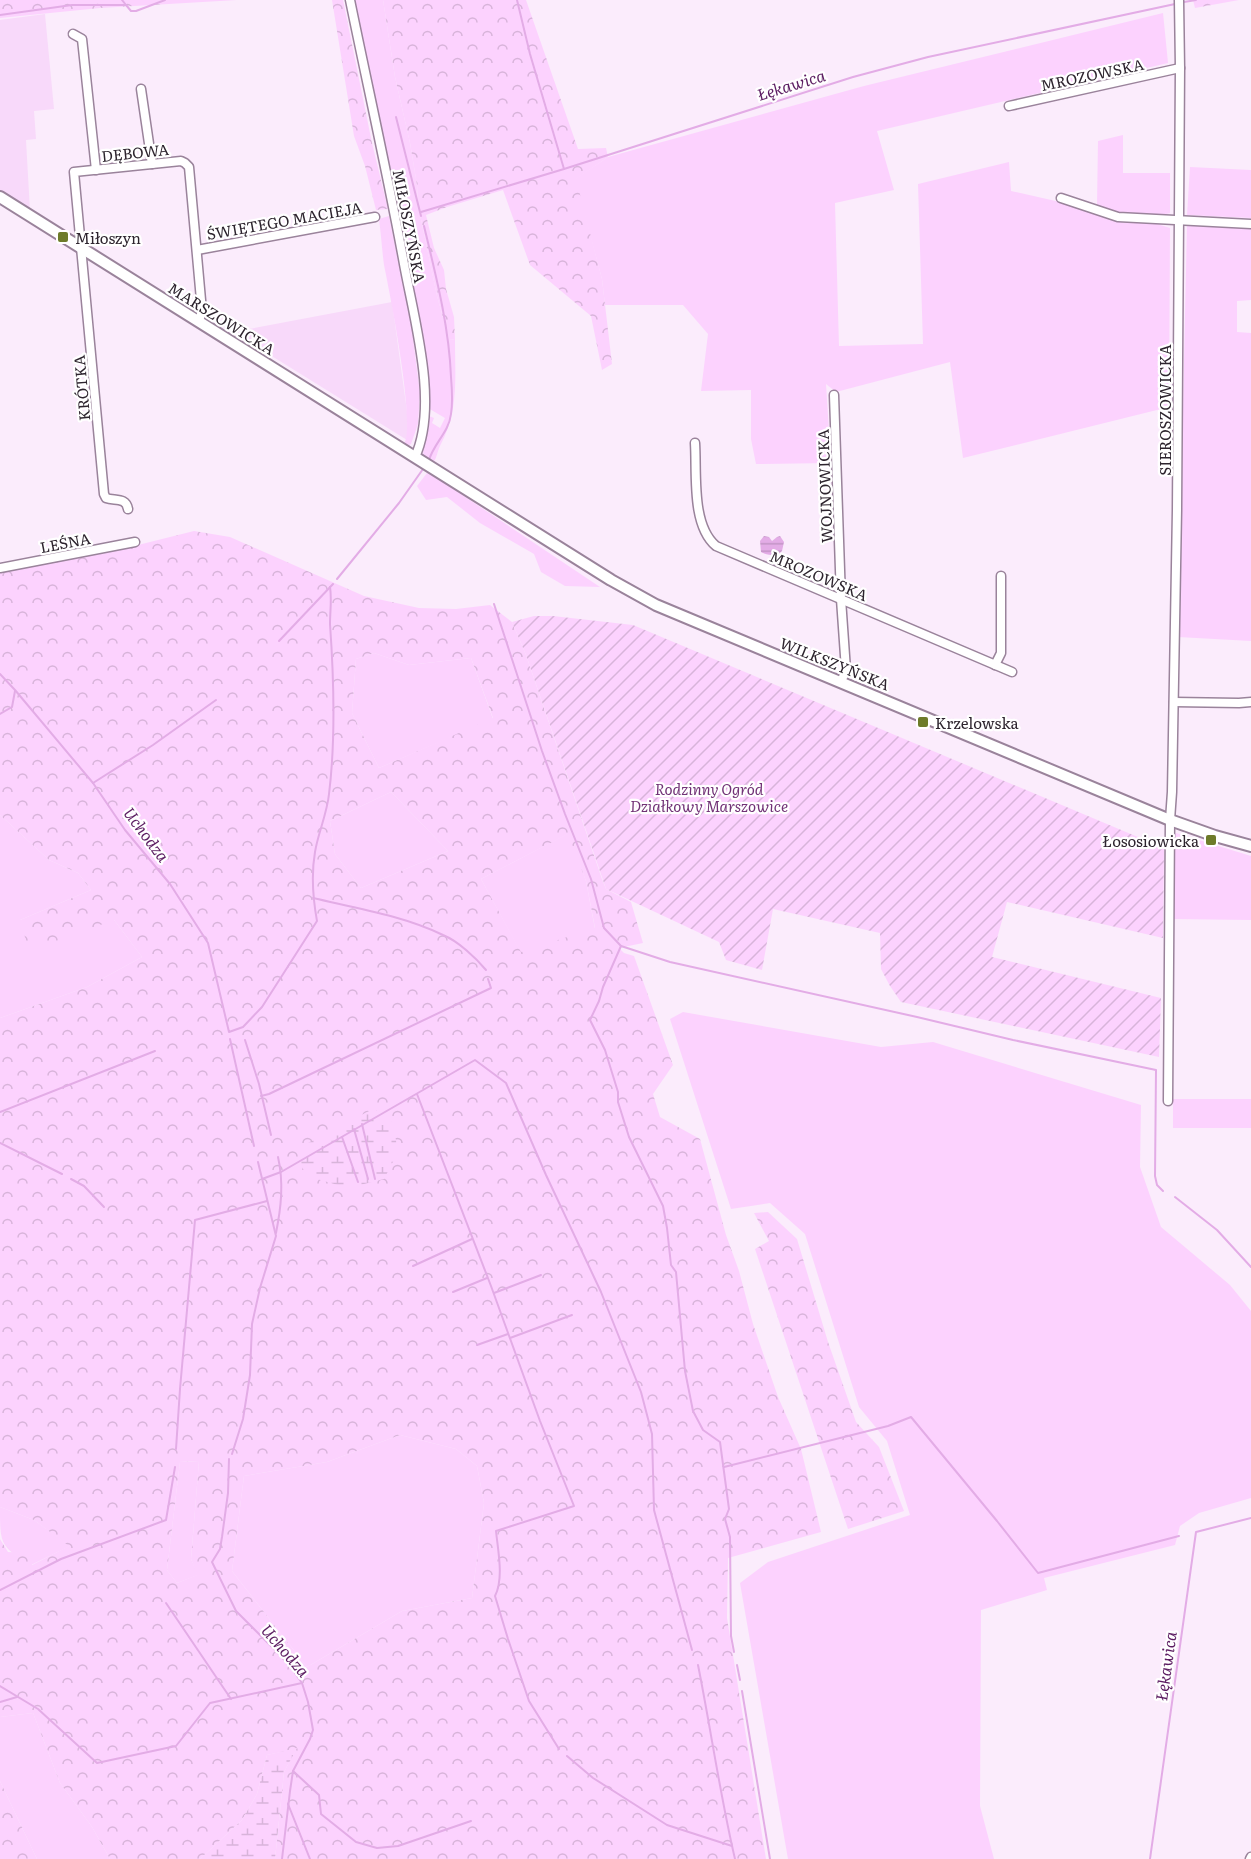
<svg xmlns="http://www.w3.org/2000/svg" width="1251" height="1859" viewBox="0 0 1251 1859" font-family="Literata,serif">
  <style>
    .built { fill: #f8d9fa }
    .green { fill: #fcd2fe }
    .forest { fill: url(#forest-crowns); fill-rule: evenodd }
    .wetland { fill: url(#wetland-marsh) }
    .garden { fill: url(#garden-furrows) }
    .water { fill: url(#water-rules) }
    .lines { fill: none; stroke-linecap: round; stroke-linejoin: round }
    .stream { stroke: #e3ace6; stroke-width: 2 }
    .minor-casing { stroke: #9a839b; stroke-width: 11 }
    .tertiary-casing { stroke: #9a839b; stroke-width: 14 }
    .minor { stroke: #fff; stroke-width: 8 }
    .tertiary { stroke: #fff; stroke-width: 10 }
    .poi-dot { fill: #6d7b29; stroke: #fff; stroke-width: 2 }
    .labels { text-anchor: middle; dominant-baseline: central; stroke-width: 4.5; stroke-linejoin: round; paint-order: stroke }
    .street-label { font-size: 15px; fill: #2d242e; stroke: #fff }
    .poi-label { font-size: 15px; fill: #2d242e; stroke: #fff; text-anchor: start }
    .park-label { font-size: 15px; font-style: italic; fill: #713176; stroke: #fff }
    .water-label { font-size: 16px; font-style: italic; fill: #5c1d62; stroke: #fff }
  </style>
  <defs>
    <pattern id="forest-crowns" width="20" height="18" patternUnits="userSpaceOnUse" patternTransform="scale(1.5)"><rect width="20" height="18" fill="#fcd2fe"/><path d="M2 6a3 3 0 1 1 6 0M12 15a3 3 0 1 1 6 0" fill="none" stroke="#d8b4da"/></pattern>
    <pattern id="wetland-marsh" width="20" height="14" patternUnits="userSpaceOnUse" patternTransform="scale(1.5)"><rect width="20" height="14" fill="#fcd2fe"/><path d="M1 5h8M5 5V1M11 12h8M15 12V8" fill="none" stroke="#d8b4da"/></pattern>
    <pattern id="garden-furrows" width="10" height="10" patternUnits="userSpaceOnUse" patternTransform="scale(1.5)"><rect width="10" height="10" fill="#fcd2fe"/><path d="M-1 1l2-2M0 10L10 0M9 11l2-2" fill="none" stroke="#d8b4da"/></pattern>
    <pattern id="water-rules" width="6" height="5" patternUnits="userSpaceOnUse" patternTransform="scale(1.5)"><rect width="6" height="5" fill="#e3ace6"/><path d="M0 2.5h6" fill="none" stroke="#c394c6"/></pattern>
  </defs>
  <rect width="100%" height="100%" fill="#fbecfc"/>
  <!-- built -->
  <g class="built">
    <polygon points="45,14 54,109 34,111 36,139 26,140 30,211 0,192 0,20"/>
    <polygon points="392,302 408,419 407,440 233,332"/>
  </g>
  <!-- green -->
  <g class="green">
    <path d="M353,0H383L395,77L410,143L417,185L418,205L437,296L449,339L455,340C455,379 459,411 440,446C437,452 437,458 433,463L423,454L427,415L434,418L432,423L440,428L445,418L428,408L426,359L412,280L378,125L375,95L367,65Z"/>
    <polygon points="1163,13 1168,63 877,131 894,190 835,203 839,346 923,344 918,184 1009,162 1011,191 1060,202 1104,218 1126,223 1154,223 1170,228 1169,407 963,458 950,362 836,392 826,384 831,463 756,464 751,439 751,390 701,391 708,334 683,305 605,305 602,279 575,179 608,157 864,86"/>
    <polygon points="1123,135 1123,173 1170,173 1170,213 1160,216 1121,214 1097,205 1098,141"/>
    <polygon points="1190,167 1251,170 1251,218 1187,215"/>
    <path d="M389,216L412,330L420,393L418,424L411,444L409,445L404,444C416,424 390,294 384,265C382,250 381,234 379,219Z"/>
    <polygon points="1187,225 1251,228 1251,300 1237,301 1237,332 1251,333 1251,641 1178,637"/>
    <polygon points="427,473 434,476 600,587 565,586 541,572 534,554 480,523 447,497 426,500 417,486"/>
    <polygon points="374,653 409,665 471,658 493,719 379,768 352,713 356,659"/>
    <polygon points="391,792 448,851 361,888 335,854 330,821"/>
    <polygon points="0,815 49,860 78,873 91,890 20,920 114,920 142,957 87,987 0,1018"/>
    <polygon points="569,833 586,881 595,929 521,953 481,879"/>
    <polygon points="1176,833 1251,856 1251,920 1172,919 1174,836"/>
    <polygon points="683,1012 881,1047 933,1042 1141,1105 1140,1167 1161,1227 1230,1285 1251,1311 1251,1498 1199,1513 1180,1526 1175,1545 1044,1578 1047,1590 981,1610 980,1806 994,1859 788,1859 740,1583 768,1562 910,1515 887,1441 859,1407 805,1234 770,1203 731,1209 670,1019"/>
    <rect x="1173" y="1099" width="78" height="29"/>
    <polygon points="400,1435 456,1449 477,1466 484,1503 472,1598 402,1611 307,1667 232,1571 244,1476 327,1462"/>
    <polygon points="199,1461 191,1559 198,1575 177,1583 167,1570 180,1462"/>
    <path d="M0,1507L34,1520L70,1546L31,1565C0,1546 0,1545 0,1507Z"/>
    <polygon points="33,1713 60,1783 92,1827 110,1859 37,1859 0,1781 0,1717"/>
  </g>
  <!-- forest -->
  <g class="forest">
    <polygon points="0,0 237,0 100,8 0,18"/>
    <polygon points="332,0 343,0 372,143 388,209 376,210 365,166 354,136"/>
    <polygon points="383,0 526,0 578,149 606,148 608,157 576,179 602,279 612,364 602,370 591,316 530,265 503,190 447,207 426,215 434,248 444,270 446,289 454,317 455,340 449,339 437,296 418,205 417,185 410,143 395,77"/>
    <polygon points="1193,0 1239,0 1195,8"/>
    <path d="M194,531L230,537L364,596L419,608L456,609L490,605L512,622L526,655L602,879L606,889L631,902L643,943L619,948L624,953L634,956L673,1065L653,1094L660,1117L700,1139L726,1235L739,1271L753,1324L778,1397L801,1449L821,1532L728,1558L727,1618L766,1859H275L284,1772L296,1749L267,1755L257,1794L242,1820L200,1859H110L92,1827L60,1783L33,1713L0,1717V1539L8,1552L31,1553L32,1565L69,1546L34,1520L0,1507V1018L87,987L142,957L114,920L29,951L20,920L91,890L78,873L49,860L0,815V572L106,553ZM374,653L409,665L471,658L493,718L379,768L352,713L356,659ZM391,792L448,851L361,888L335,854L330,821ZM568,834L586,881L595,928L521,952L481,879ZM400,1435L456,1449L477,1466L484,1503L472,1598L402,1611L307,1667L232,1571L244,1476L327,1462ZM199,1461L191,1559L197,1575L177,1583L167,1570L180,1462Z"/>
    <polygon points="768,1212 797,1239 828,1342 856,1422 879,1447 904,1511 848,1529 755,1249 769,1241 754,1213"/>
    <polygon points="0,1781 37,1859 0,1859"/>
  </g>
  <!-- wetland -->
  <g class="wetland">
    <polygon points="373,1109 390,1117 396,1140 397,1154 384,1179 348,1188 317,1179 305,1174 299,1158 302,1146"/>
    <polygon points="297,1748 284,1772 275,1859 200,1859 242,1820 257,1794 267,1755"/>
  </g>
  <!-- garden -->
  <polygon class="garden" points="534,616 553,616 633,625 1164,848 1163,938 1007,902 992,957 1161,998 1159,1057 901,1002 890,986 881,969 880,933 773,909 762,970 726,960 719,942 606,889 526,655 512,622"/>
  <!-- water -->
  <path class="water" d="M764,536L769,537L772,541L777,537L780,536L784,542L782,551C778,556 767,556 761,552L760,541Z"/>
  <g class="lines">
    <!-- stream -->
    <g class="stream">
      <polyline points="122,0 126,5"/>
      <polyline points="517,0 530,54 564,169"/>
      <polyline points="1184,2 1196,0"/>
      <polyline points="0,15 72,5 126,5 131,11 136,11 165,0"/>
      <polyline points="396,117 421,216"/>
      <polyline points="421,212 564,169 853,77 928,57 1175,4"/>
      <path d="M424,226C436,276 449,326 451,377C452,389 453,402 451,414C449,432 434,443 429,460"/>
      <polyline points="337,579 399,503 423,469"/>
      <polyline points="494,604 542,751 565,814 591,879 604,928 621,946 603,987 599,1001 590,1020 605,1050 618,1092 618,1102 629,1137 663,1206 667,1228 671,1265 676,1272 685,1371 693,1411 703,1430 720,1442 729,1509 725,1519 730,1537 731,1636 734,1652"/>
      <polyline points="279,641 333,584"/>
      <path d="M0,674L15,690L93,783L125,830L170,884L208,943L229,1032L243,1027L262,1007L317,921C313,899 311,875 315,852C318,833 327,814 329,794C336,738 334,680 330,624C330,611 332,599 330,587"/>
      <polyline points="0,714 12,707 15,691"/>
      <polyline points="93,783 153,745 216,700"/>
      <path d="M313,898C356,908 404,916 443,935C458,941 476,958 486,970"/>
      <polyline points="621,946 670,962 917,1017 1013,1040 1156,1070 1155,1176 1157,1185 1163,1191"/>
      <polyline points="230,1039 254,1146"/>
      <polyline points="245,1040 259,1084 271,1135"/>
      <path d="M417,1094L491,1286L540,1421L574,1506L496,1531C498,1551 504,1578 495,1596L508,1639L529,1701L559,1749"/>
      <polyline points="261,1096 269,1094 491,988 488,979"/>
      <polyline points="0,1112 155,1051"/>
      <polyline points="362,1124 375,1179"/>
      <polyline points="354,1129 368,1179"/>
      <polyline points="342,1137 358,1182"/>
      <polyline points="0,1143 62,1174"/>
      <polyline points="71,1179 84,1186 104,1207"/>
      <polyline points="262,1179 281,1172 475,1060 506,1083 546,1175 601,1292 641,1392 652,1434 654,1510 692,1650"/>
      <polyline points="1175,1197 1217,1230 1251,1267"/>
      <path d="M276,1233C281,1208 284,1183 278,1157"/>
      <polyline points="413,1266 472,1239"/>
      <polyline points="453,1292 487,1278"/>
      <polyline points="494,1293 541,1275"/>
      <polyline points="510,1338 572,1315"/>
      <polyline points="477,1345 508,1334"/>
      <polyline points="176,1449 180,1389 195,1220 267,1201"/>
      <polyline points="232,1454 243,1419 250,1375 252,1324 260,1288 276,1236 258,1162"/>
      <polyline points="229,1459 228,1493 222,1537 220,1549 212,1562 236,1611 280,1655 292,1669 302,1683 308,1702 313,1730 310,1739 293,1771 290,1791 282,1859"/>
      <polyline points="724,1467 888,1426 911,1417 997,1521 1038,1573 1179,1536"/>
      <polyline points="0,1590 61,1559 166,1520 175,1467"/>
      <polyline points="166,1603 231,1699"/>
      <path d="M698,1665C711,1730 720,1795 735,1859"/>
      <polyline points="737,1665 740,1680"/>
      <polyline points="0,1686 38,1709 97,1763 176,1746 210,1703 302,1683"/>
      <polyline points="742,1691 770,1859"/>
      <polyline points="0,1702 17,1697"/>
      <polyline points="567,1756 593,1778 667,1825 732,1846"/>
      <polyline points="293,1771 319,1795 321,1814 356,1842 377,1848 398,1846 471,1821"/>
      <polyline points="288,1804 310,1859"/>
      <polyline points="1150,1859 1196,1532 1251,1518"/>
    </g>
    <defs>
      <g id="minor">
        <path d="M350,0C368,88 388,176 404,264C414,319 439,405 415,457"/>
        <polyline points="73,34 82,39 96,170"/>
        <polyline points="141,89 152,164"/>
        <polyline points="1009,106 1180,68"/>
        <polyline points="1061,198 1118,217 1251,224"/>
        <polyline points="197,250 375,217"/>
        <polyline points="834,395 841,599 846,670 841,682"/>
        <path d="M695,443C697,473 691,525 716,546L1012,672"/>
        <path d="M128,509C126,497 115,501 106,498L104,494L74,172L181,161L185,163L189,167L202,311L199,321"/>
        <polyline points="0,568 135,542"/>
        <polyline points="995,665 1001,653 1001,576"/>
        <polyline points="1174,702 1239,703 1251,702"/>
        <polyline points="1168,1101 1170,820 1172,792 1177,510 1180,68 1179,0"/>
        <polyline points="1250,1859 1251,1857"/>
      </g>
      <polyline id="tertiary" points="0,197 611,580 656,605 1170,820 1215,836 1251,846"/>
    </defs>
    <!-- minor casing -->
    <use href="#minor" class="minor-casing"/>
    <!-- tertiary casing -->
    <use href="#tertiary" class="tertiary-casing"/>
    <!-- minor -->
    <use href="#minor" class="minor"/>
    <!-- tertiary -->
    <use href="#tertiary" class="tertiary"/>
  </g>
  <!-- markers -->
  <g class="poi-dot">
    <rect x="57" y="231" width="12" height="12" rx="3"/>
    <rect x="917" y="716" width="12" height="12" rx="3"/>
    <rect x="1205" y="834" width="12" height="12" rx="3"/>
  </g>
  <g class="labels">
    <!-- street labels -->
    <g class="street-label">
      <text transform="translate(1092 74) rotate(-12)">MROZOWSKA</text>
      <text transform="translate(135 152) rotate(-6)">DĘBOWA</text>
      <text transform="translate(284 220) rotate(-10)">ŚWIĘTEGO MACIEJA</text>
      <text transform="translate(410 226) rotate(79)">MIŁOSZYŃSKA</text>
      <text transform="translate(222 318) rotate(32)">MARSZOWICKA</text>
      <text transform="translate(81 388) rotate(-95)">KRÓTKA</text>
      <text transform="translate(1164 410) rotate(-90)">SIEROSZOWICKA</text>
      <text transform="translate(824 486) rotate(-92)">WOJNOWICKA</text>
      <text transform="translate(65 542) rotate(-11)">LEŚNA</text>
      <text transform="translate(819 575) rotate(23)">MROZOWSKA</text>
      <text transform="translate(835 663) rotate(22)">WILKSZYŃSKA</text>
    </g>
    <!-- poi labels -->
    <g class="poi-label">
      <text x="75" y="237">Miłoszyn</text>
      <text x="935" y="722">Krzelowska</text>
      <text x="1199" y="840" text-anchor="end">Łososiowicka</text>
    </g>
    <!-- park labels -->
    <g class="park-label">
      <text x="709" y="788">Rodzinny Ogród<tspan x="709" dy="17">Działkowy Marszowice</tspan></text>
    </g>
    <!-- water labels -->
    <g class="water-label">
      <text transform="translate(791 84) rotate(-17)">Łękawica</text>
      <text transform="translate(147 834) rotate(53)">Uchodza</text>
      <text transform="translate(286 1650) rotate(49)">Uchodza</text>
      <text transform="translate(1165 1666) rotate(-82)">Łękawica</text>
    </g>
  </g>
</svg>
